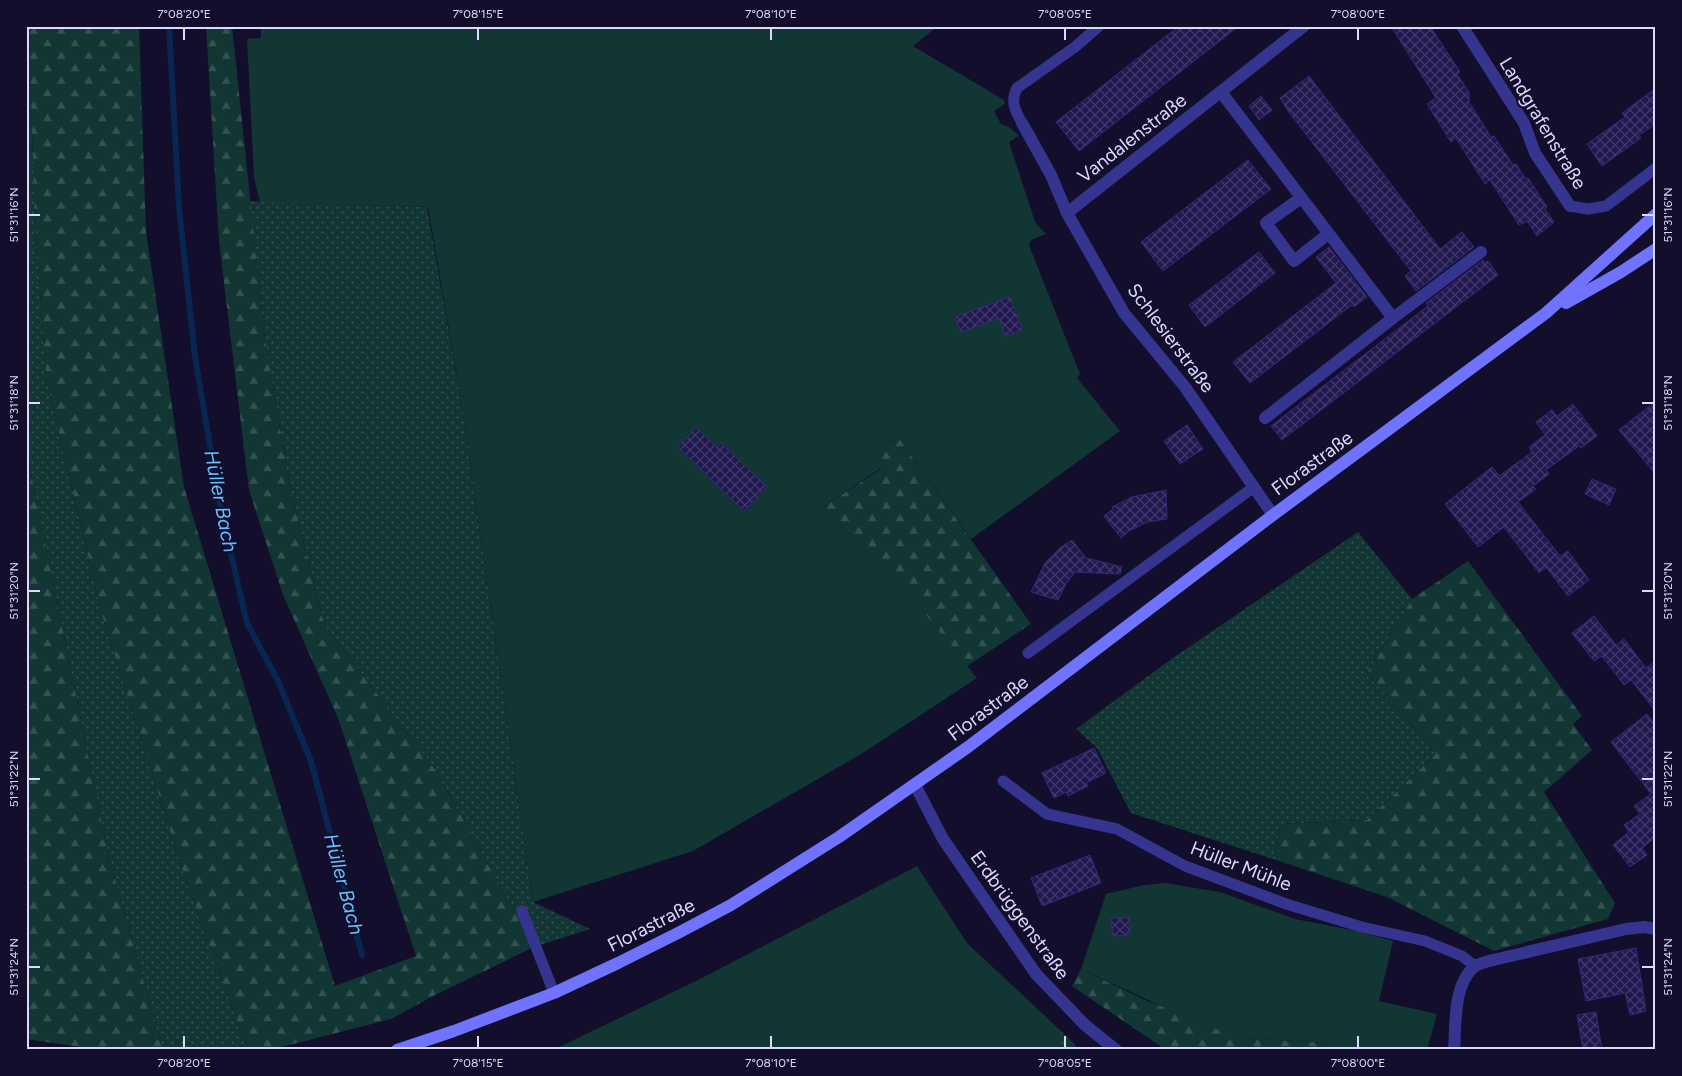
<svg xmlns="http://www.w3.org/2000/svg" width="1682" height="1076" viewBox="0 0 1682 1076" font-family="Figtree,sans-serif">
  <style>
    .grass { fill: url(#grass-dots) }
    .forest { fill: url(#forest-firs) }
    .garden { fill: #113633 }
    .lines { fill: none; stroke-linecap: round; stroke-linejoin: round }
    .stream { stroke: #072652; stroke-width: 6 }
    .building { fill: url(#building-cross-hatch); stroke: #35287d }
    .service { stroke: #35358f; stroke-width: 11 }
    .minor { stroke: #35358f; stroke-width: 12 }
    .tertiary { stroke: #35358f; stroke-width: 12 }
    .secondary { stroke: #7073ff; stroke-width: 12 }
    .ticks { fill: none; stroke: #dcd9ff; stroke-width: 2 }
    .labels { text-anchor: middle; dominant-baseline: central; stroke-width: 4.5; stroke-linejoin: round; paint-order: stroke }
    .street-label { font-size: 19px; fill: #dcd9ff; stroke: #120e2c }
    .water-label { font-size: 20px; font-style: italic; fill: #67bfff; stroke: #120e2c }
    .neatline { fill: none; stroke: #dcd9ff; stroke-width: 2 }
    .ticks-label { font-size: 12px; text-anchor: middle; fill: #dcd9ff }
  </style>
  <defs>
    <pattern id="grass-dots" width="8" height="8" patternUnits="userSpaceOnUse" patternTransform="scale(1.25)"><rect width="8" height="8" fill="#113633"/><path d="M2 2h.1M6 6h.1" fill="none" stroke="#335252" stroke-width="1.8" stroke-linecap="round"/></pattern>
    <pattern id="forest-firs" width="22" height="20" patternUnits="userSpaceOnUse" patternTransform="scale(1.25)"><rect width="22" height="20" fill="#113633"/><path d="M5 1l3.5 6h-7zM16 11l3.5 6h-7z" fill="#335252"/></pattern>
    <pattern id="building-cross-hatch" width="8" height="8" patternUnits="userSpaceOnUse" patternTransform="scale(1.25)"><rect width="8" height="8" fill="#21184f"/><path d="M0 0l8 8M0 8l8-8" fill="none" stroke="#413969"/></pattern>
  </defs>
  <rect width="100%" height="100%" fill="#120e2c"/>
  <!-- grass -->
  <g class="grass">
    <polygon points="26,26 29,26 34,201 46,378 102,615 187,884 248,1050 163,1050 108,854 26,448"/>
    <polygon points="250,201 427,207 462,406 533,902 590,929 534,947 436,771 324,624 290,487 265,340"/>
    <polygon points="1358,532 1412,599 1367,673 1436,754 1367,820 1281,824 1273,859 1131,813 1097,748 1076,729 1170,660"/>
    <polygon points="1060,1030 1080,1050 1060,1050"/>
  </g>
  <!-- forest -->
  <g class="forest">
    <polygon points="29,26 139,26 146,232 184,487 335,986 416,956 338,718 283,595 249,490 219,241 206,26 232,26 265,340 290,487 324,624 436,771 534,947 435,995 391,1019 270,1050 248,1050 187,884 102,615 46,378 34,201"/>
    <polygon points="899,438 1031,624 967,666 906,591 823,507 881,469 868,454"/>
    <polygon points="26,448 108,854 163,1050 94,1049 26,1039"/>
    <polygon points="1468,561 1582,716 1573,724 1592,750 1544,792 1615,903 1608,919 1494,951 1387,897 1273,859 1281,824 1367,820 1436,754 1367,673 1412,599"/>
    <polygon points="1081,969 1145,1000 1248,1038 1327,1043 1332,1050 1166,1050 1072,986"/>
  </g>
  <!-- garden -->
  <g class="garden">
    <polygon points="261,26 938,26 913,46 1004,100 1005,104 994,111 1001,124 1009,127 1019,136 1009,142 1035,222 1046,234 1031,240 1029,245 1080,374 1077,378 1120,431 971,539 899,438 868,454 881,468 823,507 906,591 977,678 863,753 693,851 533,902 462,406 428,207 260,202 254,178 247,39 261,38"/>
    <polygon points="917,866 967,943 1060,1030 1060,1050 553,1050 700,979"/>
    <polygon points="1165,883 1220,892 1295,919 1362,932 1393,941 1379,1001 1437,1014 1427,1050 1332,1050 1327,1043 1248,1038 1202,1025 1081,969 1106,894 1144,885"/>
  </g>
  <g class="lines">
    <!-- stream -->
    <polyline class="stream" points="169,26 179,207 195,357 220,506 247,623 278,681 311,761 362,955"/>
  </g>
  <!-- building -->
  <g class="building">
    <polygon points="1179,26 1239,26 1079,151 1056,122"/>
    <polygon points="1391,26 1430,26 1460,72 1457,74 1469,92 1469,102 1491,137 1494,136 1513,165 1516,164 1526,179 1528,178 1547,207 1545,209 1554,222 1537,236 1527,221 1519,225 1490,180 1485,184 1456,138 1451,142 1427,104 1436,98"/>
    <polygon points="1309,76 1440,249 1462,232 1474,247 1416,291 1405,276 1411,271 1288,111 1280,98"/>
    <polygon points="1656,88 1656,124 1639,135 1641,138 1602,166 1587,144 1625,117 1622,113"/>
    <polygon points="1261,96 1272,110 1259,120 1249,106"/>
    <polygon points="1248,160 1271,189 1163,271 1141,242"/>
    <polygon points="1329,247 1367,297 1354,307 1352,305 1250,383 1233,362 1336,283 1316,257"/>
    <polygon points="1259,252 1275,273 1205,327 1189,305"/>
    <polygon points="1483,260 1485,263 1488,261 1498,275 1282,440 1271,426 1428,306 1426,303"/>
    <polygon points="1010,297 1022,330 1006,336 999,318 961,332 955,317"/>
    <polygon points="1656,401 1656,475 1619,430"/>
    <polygon points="1573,404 1597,436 1581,448 1579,446 1546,470 1549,474 1533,486 1536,489 1518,502 1560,556 1568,551 1589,580 1568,596 1546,567 1539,573 1504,527 1478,547 1445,504 1492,467 1499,476 1532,452 1529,447 1545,435 1536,422 1552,410 1557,416"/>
    <polygon points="1187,425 1203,449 1180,464 1164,441"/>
    <polygon points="696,428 716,447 721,443 767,487 744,511 678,447"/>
    <polygon points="1592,479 1616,489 1609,505 1585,494"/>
    <polygon points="1166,490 1167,519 1147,522 1129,531 1121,538 1104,516 1113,509 1112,507 1132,497"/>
    <polygon points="1072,540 1086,558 1122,567 1120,574 1075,572 1066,584 1058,600 1031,592 1045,563 1062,546 1063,546"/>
    <polygon points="1594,616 1616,645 1624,639 1646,668 1656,661 1656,712 1631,680 1624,685 1602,656 1594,661 1572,633"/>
    <polygon points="1647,714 1656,726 1656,837 1642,848 1647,855 1630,867 1613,845 1629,832 1624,825 1640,814 1634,806 1651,794 1611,742"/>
    <polygon points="1094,748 1106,773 1086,783 1088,786 1068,796 1066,792 1054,798 1042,773"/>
    <polygon points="1090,855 1101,883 1042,906 1031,878"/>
    <polygon points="1129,917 1130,935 1113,936 1111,918"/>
    <polygon points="1636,948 1646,1011 1630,1015 1625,993 1586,1001 1578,959"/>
    <polygon points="1596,1012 1602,1050 1583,1050 1577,1015"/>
  </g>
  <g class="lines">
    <!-- service -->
    <g class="service">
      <path d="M1022,123C1015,110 1010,102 1017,88L1075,47L1099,26"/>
      <polyline points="1570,206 1588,209 1606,206 1656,168"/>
      <polyline points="1028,653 1254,487"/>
      <polyline points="1003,781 1047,814 1117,829 1185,866 1286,904 1362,927 1425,941 1462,956 1475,966"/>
      <polyline points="522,911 554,993"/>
    </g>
    <!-- minor -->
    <g class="minor">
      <polyline points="1462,26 1524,123 1535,153 1570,206"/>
      <polyline points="1221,92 1393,318 1265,418"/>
      <polyline points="1022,123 1051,175 1067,213 1124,313 1185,387 1273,515"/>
      <polyline points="1301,198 1266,223 1294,261 1328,234"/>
      <polyline points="1067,213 1304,26"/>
      <polyline points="1393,318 1481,252"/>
      <path d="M1454,1050C1456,1024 1453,985 1474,967C1479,963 1487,962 1493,960L1626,929L1644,927L1656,929"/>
    </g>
    <!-- tertiary -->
    <polyline class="tertiary" points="915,785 943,839 1036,974 1085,1025 1116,1050"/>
    <!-- secondary -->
    <g class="secondary">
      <polyline points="1566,303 1621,272 1656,249"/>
      <polyline points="397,1050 454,1031 554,993 618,963 678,933 731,905 839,837 968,747 1273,515 1546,313 1656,214"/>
    </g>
  </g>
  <!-- ticks -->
  <path class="ticks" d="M184,28V40M478,28V40M771,28V40M1065,28V40M1358,28V40M28,215H40M1642,215H1654M28,403H40M1642,403H1654M28,591H40M1642,591H1654M28,779H40M1642,779H1654M28,967H40M1642,967H1654M184,1036V1048M478,1036V1048M771,1036V1048M1065,1036V1048M1358,1036V1048"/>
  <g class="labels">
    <!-- street labels -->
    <g class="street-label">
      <text transform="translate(1543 123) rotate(59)">Landgrafenstraße</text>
      <text transform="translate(1132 138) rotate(-38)">Vandalenstraße</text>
      <text transform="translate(1171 338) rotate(53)">Schlesierstraße</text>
      <text transform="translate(1312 463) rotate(-36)">Florastraße</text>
      <text transform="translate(988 708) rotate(-37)">Florastraße</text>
      <text transform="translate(1241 866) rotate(21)">Hüller Mühle</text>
      <text transform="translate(1020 915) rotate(54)">Erdbrüggenstraße</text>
      <text transform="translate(651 925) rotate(-27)">Florastraße</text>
    </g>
    <!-- water labels -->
    <g class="water-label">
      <text transform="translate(221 501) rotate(79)">Hüller Bach</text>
      <text transform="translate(344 884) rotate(75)">Hüller Bach</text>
    </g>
  </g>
  <!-- border -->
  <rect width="1682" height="1076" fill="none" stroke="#120e2c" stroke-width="55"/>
  <rect x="28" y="28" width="1626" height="1020" class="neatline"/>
  <g class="ticks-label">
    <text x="184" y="18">7°08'20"E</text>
    <text x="478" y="18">7°08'15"E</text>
    <text x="771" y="18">7°08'10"E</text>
    <text x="1065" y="18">7°08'05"E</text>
    <text x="1358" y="18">7°08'00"E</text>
    <text transform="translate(1668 215) rotate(-90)" y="4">51°31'16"N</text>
    <text transform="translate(14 215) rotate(-90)" y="4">51°31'16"N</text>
    <text transform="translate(1668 403) rotate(-90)" y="4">51°31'18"N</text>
    <text transform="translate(14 403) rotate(-90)" y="4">51°31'18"N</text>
    <text transform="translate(1668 591) rotate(-90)" y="4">51°31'20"N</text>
    <text transform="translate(14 591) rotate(-90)" y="4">51°31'20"N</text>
    <text transform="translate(1668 779) rotate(-90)" y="4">51°31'22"N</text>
    <text transform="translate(14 779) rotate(-90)" y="4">51°31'22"N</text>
    <text transform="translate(1668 967) rotate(-90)" y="4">51°31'24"N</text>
    <text transform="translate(14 967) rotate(-90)" y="4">51°31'24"N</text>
    <text x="184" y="1067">7°08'20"E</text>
    <text x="478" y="1067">7°08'15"E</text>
    <text x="771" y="1067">7°08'10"E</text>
    <text x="1065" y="1067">7°08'05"E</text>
    <text x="1358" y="1067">7°08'00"E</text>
  </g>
</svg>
